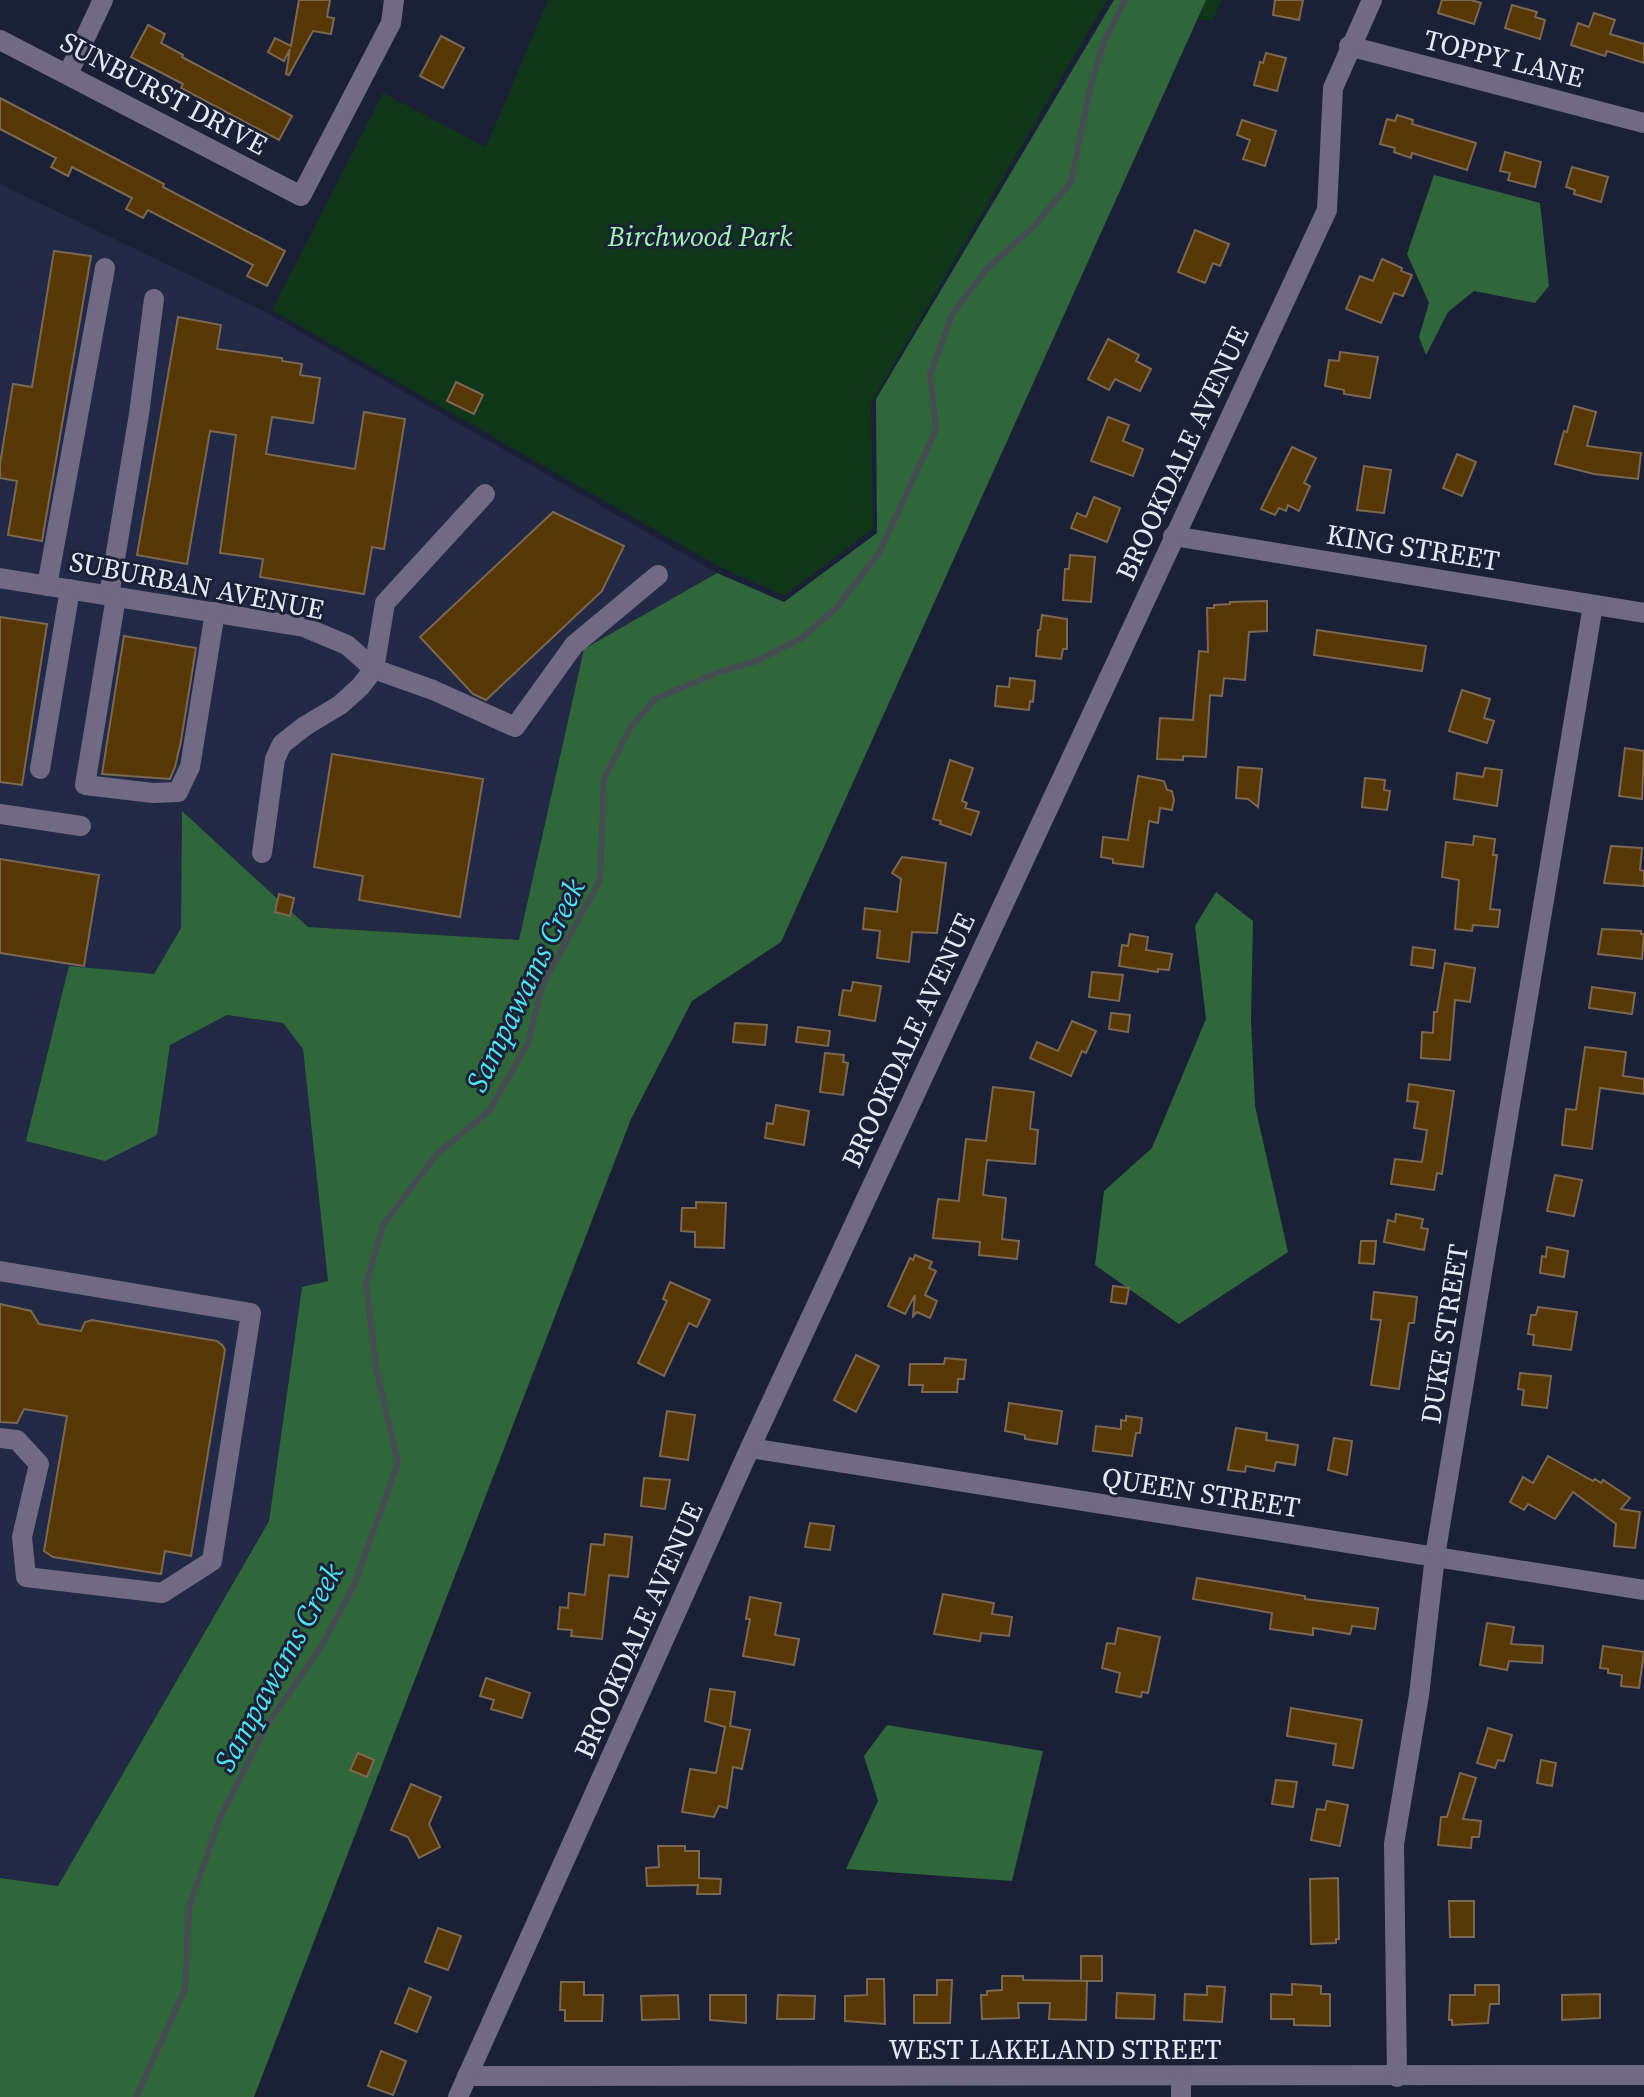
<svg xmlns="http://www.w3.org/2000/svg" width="1644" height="2097" viewBox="0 0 1644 2097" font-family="'Source Serif 4',serif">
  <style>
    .built { fill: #212944 }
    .green { fill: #0f3618 }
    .forest { fill: #2f673a }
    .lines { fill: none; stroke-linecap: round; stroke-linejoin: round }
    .stream { stroke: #454d52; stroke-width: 6 }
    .building { fill: #573706; stroke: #7b6852; stroke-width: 2 }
    .minor { stroke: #706a85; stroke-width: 20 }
    .labels { text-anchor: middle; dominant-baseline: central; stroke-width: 6; stroke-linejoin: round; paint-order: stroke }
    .street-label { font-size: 28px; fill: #e5eaf9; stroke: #1a2136 }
    .park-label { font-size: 28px; font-style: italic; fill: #a5f6b1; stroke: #1a2136 }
    .water-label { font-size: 30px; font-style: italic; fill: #51e4ef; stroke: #1a2136 }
  </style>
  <rect width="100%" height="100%" fill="#1a2136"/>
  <!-- built -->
  <polygon class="built" points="0,184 264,311 717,573 584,649 519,941 308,927 182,813 181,928 154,974 26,1140 105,1160 157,1135 170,1045 227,1015 283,1023 303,1048 328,1281 302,1287 269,1520 58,1886 0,1878"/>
  <!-- green -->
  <g class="green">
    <polygon points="548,0 1107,0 871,403 873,529 784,596 720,567 272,310 383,93 486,147"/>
    <polygon points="1206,0 1222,0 1212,21 1198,19"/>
  </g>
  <!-- forest -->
  <g class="forest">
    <polygon points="1114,0 1206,0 781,942 692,1001 631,1119 254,2097 0,2097 0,1878 58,1886 269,1521 302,1287 328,1281 303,1049 283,1023 227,1015 170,1045 157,1135 105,1161 26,1141 69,966 154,974 181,928 182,811 308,927 519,940 584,649 717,573 784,602 877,533 876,399"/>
    <polygon points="1434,175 1540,203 1549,286 1535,303 1474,291 1448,312 1426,355 1419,337 1429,303 1407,254"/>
    <polygon points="1216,892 1253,921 1251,1020 1255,1106 1288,1252 1179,1324 1095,1265 1104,1191 1152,1148 1206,1019 1195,926"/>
    <polygon points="887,1725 1043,1751 1012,1881 846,1869 878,1801 864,1756"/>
  </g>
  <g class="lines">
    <!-- stream -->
    <polyline class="stream" points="136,2097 185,1989 189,1908 219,1820 267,1725 322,1645 354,1585 398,1463 376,1367 366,1285 383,1225 436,1155 489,1111 528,1043 542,986 600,880 604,779 630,728 655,699 719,672 754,662 802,638 836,608 879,553 936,430 930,374 953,313 985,271 1035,225 1071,182 1091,84 1104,42 1125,0"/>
  </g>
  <!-- building -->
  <g class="building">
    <polygon points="299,0 330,0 327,17 334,18 331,34 313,31 289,75 286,74 290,49 284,61 268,52 275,38 291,46"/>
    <polygon points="1275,0 1303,0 1299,20 1273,15"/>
    <polygon points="1442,0 1471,0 1481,3 1474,24 1438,13"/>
    <polygon points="1512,5 1537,12 1535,17 1545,20 1540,39 1505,28"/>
    <polygon points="1594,13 1615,20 1610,34 1644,44 1644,63 1607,51 1605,56 1571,45 1578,23 1589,27"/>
    <polygon points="148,25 165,34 161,43 183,55 182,57 292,116 279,140 181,88 183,84 131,57"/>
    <polygon points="441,36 464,48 443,88 420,76"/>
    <polygon points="1266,53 1286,58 1277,91 1254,85 1260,62 1263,63"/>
    <polygon points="0,98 164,184 163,187 285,251 267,286 247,276 253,265 148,210 143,218 126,209 132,198 72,167 68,176 51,167 56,158 0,129"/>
    <polygon points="1397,115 1413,120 1412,124 1476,143 1467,170 1412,153 1411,158 1394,152 1395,148 1380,144 1387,119 1395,121"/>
    <polygon points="1242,120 1276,131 1265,166 1243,159 1250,140 1237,135"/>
    <polygon points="1505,152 1541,162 1535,187 1508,180 1510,173 1500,171"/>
    <polygon points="1572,167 1608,177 1601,202 1574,194 1575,190 1566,187"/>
    <polygon points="1195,230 1229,244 1220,266 1213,263 1205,283 1178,272"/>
    <polygon points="54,251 91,256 42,541 8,535 17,481 0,478 0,464 13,384 32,387"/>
    <polygon points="1382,259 1402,268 1401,271 1412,275 1403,296 1394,293 1381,323 1346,309 1360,276 1373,281"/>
    <polygon points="178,317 221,325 217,349 282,358 282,361 302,364 300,375 320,378 313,423 272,417 266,454 355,469 364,412 405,419 384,549 372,547 364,594 260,577 263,559 220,553 236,435 210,431 187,564 137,555"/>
    <polygon points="1108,339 1139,355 1136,361 1151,369 1140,391 1115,379 1109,390 1088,379"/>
    <polygon points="1340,352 1378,357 1370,398 1344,394 1344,390 1325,386 1329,360 1339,361"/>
    <polygon points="456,382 483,395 474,414 447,401"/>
    <polygon points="1574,406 1596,412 1587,446 1641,453 1638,479 1594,474 1555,464 1564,431 1567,432"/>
    <polygon points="1108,417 1129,425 1123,441 1143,449 1133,476 1091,461"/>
    <polygon points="1292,447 1316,458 1304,483 1310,486 1299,511 1288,505 1286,511 1279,508 1275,515 1261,509"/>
    <polygon points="1457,454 1476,462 1462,496 1443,488"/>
    <polygon points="1364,466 1391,470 1384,513 1357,510"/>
    <polygon points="1094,497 1120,508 1107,542 1071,528 1077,513 1086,517"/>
    <polygon points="553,512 624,546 602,591 486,700 473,694 420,637"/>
    <polygon points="1070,555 1095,557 1091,602 1063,600 1065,569 1069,569"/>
    <polygon points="1267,601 1267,631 1249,632 1245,680 1224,678 1222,696 1210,695 1206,757 1183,756 1183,760 1157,759 1160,718 1193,720 1199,651 1208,652 1207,608 1214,608 1214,605 1230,604 1230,602"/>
    <polygon points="1042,615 1067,619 1067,649 1063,649 1061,659 1036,656 1038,630 1040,630"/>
    <polygon points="0,617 47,624 22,785 0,782"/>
    <polygon points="1317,630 1426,646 1422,671 1314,655"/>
    <polygon points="124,636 196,648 181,741 175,767 170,779 102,774"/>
    <polygon points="1010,678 1035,681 1033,702 1030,701 1029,710 995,706 997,686 1009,687"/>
    <polygon points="1462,690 1490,699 1484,718 1494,721 1487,743 1449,731"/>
    <polygon points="1625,748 1644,751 1642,799 1619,796"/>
    <polygon points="332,754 483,779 460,917 359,900 363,876 314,867"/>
    <polygon points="950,760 973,768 962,801 967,803 965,808 979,812 971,835 940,824 941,821 933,819"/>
    <polygon points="1238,767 1262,769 1258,807 1248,799 1236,798"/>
    <polygon points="1485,768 1502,770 1497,806 1454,799 1457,773 1483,777"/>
    <polygon points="1138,776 1164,781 1167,790 1172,791 1174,800 1172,810 1160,808 1158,823 1149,821 1143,867 1113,863 1113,859 1101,857 1103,837 1128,840"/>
    <polygon points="1365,778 1385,780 1384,790 1390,791 1387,810 1362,807"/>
    <polygon points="1474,836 1495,839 1493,855 1497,855 1490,909 1500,910 1498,927 1473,925 1472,931 1455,929 1459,880 1442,877 1446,842 1473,845"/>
    <polygon points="1611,846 1642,848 1640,870 1644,871 1644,886 1604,883"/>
    <polygon points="902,857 946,863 937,933 912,932 909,962 877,958 880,931 863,929 865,908 897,912 901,879 892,873"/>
    <polygon points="0,859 99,875 84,966 0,953"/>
    <polygon points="279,894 294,898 290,916 275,912"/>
    <polygon points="1602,929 1641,931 1641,934 1644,934 1642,959 1598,954"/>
    <polygon points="1130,934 1148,937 1146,950 1172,954 1169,970 1158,969 1158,972 1119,966 1122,945 1128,946"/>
    <polygon points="1413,947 1435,950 1433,968 1411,965"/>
    <polygon points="1445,963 1475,968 1470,1002 1455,1000 1450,1060 1421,1058 1422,1032 1433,1033 1434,1012 1437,1012"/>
    <polygon points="1092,972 1123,975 1119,1001 1089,997"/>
    <polygon points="853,982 881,986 875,1021 839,1015 843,990 851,991"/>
    <polygon points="1592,987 1635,993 1632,1014 1589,1008"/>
    <polygon points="1111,1013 1130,1015 1128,1032 1109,1029"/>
    <polygon points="1072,1021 1096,1031 1086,1053 1082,1051 1071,1076 1030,1058 1037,1042 1058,1051"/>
    <polygon points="735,1023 767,1025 765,1045 733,1042"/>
    <polygon points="798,1027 830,1031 828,1046 796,1042"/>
    <polygon points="1585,1047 1626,1052 1623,1076 1644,1079 1644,1094 1600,1088 1592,1149 1562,1145 1566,1109 1576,1110"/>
    <polygon points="825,1053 844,1055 843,1062 848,1063 843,1095 820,1092"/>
    <polygon points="1409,1084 1454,1091 1442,1174 1437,1173 1434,1190 1391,1184 1395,1159 1422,1162 1427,1130 1414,1128 1418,1102 1407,1101"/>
    <polygon points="993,1087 1034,1092 1030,1129 1038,1130 1035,1164 987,1160 983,1195 1006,1198 1002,1239 1019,1241 1017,1259 979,1255 980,1242 933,1238 938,1199 959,1201 959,1199 966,1139 986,1141"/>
    <polygon points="776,1105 809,1111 804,1145 765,1138 767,1123 773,1124"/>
    <polygon points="1555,1175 1582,1180 1574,1216 1547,1211"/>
    <polygon points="696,1202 726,1203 724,1248 695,1247 695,1232 681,1231 682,1208 696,1208"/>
    <polygon points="1396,1214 1423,1219 1421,1228 1428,1229 1424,1250 1384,1242 1388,1220 1395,1222"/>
    <polygon points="1361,1241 1376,1241 1374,1264 1359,1263"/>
    <polygon points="1547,1247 1568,1251 1564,1277 1540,1273 1542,1256 1546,1257"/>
    <polygon points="915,1255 932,1262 929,1268 936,1271 925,1295 937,1301 930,1318 917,1312 913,1316 915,1295 905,1314 888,1306 910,1258 913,1260"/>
    <polygon points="670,1282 710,1300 697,1327 689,1323 664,1376 638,1363 667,1301 663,1299"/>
    <polygon points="1113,1286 1129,1288 1126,1304 1111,1302"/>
    <polygon points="1374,1292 1417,1297 1414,1323 1409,1323 1399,1389 1371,1385 1381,1320 1371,1319"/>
    <polygon points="0,1304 31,1311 39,1324 81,1331 85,1322 92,1320 217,1341 223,1346 225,1350 191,1556 165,1551 161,1574 53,1557 44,1551 67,1416 24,1409 17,1423 0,1422"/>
    <polygon points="1538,1307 1577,1312 1571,1350 1533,1345 1534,1335 1528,1334 1531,1315 1536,1315"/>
    <polygon points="856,1355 879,1366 856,1412 834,1400"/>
    <polygon points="945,1358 966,1360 964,1379 958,1379 957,1392 922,1392 923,1385 909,1385 910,1364 944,1364"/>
    <polygon points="1520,1373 1551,1376 1547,1408 1522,1405 1524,1390 1518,1389"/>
    <polygon points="1009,1403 1062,1411 1057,1444 1025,1439 1025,1435 1005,1431"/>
    <polygon points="667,1411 695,1415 688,1460 660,1456"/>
    <polygon points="1126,1416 1142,1418 1140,1433 1136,1433 1132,1456 1093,1451 1096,1426 1121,1429 1121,1420 1126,1421"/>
    <polygon points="1236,1428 1267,1433 1266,1440 1298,1445 1295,1465 1276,1462 1274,1471 1246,1466 1245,1472 1228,1470"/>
    <polygon points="1334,1438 1352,1441 1347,1475 1328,1470"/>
    <polygon points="1548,1456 1593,1481 1595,1479 1601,1483 1603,1480 1630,1498 1621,1509 1640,1512 1635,1548 1614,1546 1616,1524 1573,1492 1555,1519 1528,1504 1524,1510 1510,1502 1523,1477 1533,1483"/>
    <polygon points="644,1478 670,1480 665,1509 641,1506"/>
    <polygon points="810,1523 834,1526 830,1550 805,1547"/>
    <polygon points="605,1534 632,1537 628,1577 609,1575 602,1639 571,1636 572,1630 558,1629 560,1607 568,1608 569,1593 585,1595 591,1544 604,1545"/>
    <polygon points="1197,1578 1305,1596 1305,1599 1378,1608 1375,1629 1352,1626 1350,1634 1313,1628 1313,1635 1270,1629 1272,1613 1193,1599"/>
    <polygon points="943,1594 994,1603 992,1614 1012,1617 1009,1636 981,1633 980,1641 934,1634"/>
    <polygon points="750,1597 781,1603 775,1635 799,1639 794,1665 743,1656 750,1619 746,1619"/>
    <polygon points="1487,1623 1514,1627 1511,1644 1543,1646 1542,1663 1509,1661 1507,1670 1480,1665"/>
    <polygon points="1118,1628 1160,1637 1148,1693 1142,1692 1141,1697 1116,1692 1120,1673 1102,1668 1107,1643 1115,1644"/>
    <polygon points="1603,1646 1644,1652 1639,1688 1621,1686 1622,1675 1608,1673 1608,1669 1600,1668"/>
    <polygon points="486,1678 530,1693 522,1718 491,1709 494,1700 480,1696"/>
    <polygon points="710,1689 735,1692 730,1726 750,1730 742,1769 733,1767 727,1808 719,1806 714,1817 682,1812 690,1769 716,1773 725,1727 705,1721"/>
    <polygon points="1291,1708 1362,1720 1353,1768 1333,1765 1336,1744 1287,1736"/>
    <polygon points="1488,1728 1512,1735 1504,1761 1498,1760 1495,1768 1477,1763"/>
    <polygon points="358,1753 374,1760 367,1777 350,1770"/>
    <polygon points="1541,1760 1556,1763 1552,1786 1537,1783"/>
    <polygon points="1460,1773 1476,1778 1463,1819 1481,1821 1479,1837 1472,1837 1471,1848 1438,1845 1441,1817 1447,1817"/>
    <polygon points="1276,1780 1297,1782 1293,1807 1272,1804"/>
    <polygon points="411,1784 441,1797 429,1824 440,1847 419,1858 408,1837 391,1830"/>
    <polygon points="1327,1801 1348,1805 1340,1846 1311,1840 1317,1809 1325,1810"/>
    <polygon points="658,1846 685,1846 685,1851 699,1851 699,1878 721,1879 720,1894 697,1894 698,1885 647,1886 646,1868 659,1867"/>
    <polygon points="1338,1878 1339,1939 1336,1939 1336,1943 1311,1944 1310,1879"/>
    <polygon points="1449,1901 1474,1901 1474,1937 1450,1937"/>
    <polygon points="438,1928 461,1936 448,1970 425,1962"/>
    <rect x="1081" y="1956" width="21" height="25"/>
    <polygon points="1002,1976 1023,1976 1023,1980 1087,1981 1086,2020 1049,2019 1050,2003 1018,2003 1019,2018 982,2019 981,1995 987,1995 987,1991 1002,1990"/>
    <polygon points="867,1979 884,1979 885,2024 845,2021 845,1996 867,1995"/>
    <polygon points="937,1980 952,1980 950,2023 914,2023 914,1995 937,1995"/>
    <polygon points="561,1982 584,1982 584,1995 603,1995 602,2021 565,2021 565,2010 560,2010"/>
    <polygon points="1292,1984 1321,1986 1321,1994 1330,1994 1330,2026 1294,2025 1294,2019 1271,2019 1271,1994 1292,1995"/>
    <polygon points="1475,1985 1499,1985 1499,2004 1490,2004 1488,2023 1452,2025 1452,2020 1449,2020 1450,1995 1475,1995"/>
    <polygon points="1207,1986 1225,1987 1222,2022 1184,2020 1185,1994 1207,1995"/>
    <polygon points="409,1988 431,1997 417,2032 395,2023"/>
    <polygon points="1117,1993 1155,1995 1154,2019 1116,2018"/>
    <polygon points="1600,1994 1600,2018 1562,2020 1562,1995"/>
    <polygon points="678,1995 679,2019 642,2020 641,1996"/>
    <polygon points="710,1995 746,1995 746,2023 710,2020"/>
    <polygon points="778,1995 815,1996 814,2019 777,2019"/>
    <polygon points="381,2051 406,2061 393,2095 368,2086"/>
  </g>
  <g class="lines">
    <!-- minor -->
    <g class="minor">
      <polyline points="0,40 301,196 391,23 394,0"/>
      <polyline points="1349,46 1644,123"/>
      <polyline points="68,74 103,0"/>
      <polyline points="1173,536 1644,613"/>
      <polyline points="0,578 304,627 347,645 374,669 433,690 515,727 574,645 658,575"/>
      <polyline points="47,586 105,268"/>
      <polyline points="109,595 139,414 154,299"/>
      <polyline points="116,597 85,785 153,793 178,792 190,767 215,612"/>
      <polyline points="40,769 70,589"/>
      <polyline points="0,814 81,826"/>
      <polyline points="262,853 275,759 282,744 305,726 340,705 360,687 374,669 385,603 485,494"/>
      <polyline points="0,1271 251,1313 212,1561 162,1593 26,1577 22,1537 39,1464 17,1440 0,1438"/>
      <polyline points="750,1448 1644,1590"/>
      <polyline points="467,2076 1644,2075"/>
      <polyline points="1397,2077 1394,1844 1419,1695 1435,1556 1593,605"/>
      <polyline points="458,2097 750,1448 1327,210 1333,88 1372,0"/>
      <polyline points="1181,2097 1181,2077"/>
    </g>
  </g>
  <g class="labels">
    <!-- street labels -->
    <g class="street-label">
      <text transform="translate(1504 58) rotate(14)">TOPPY LANE</text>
      <text transform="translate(164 93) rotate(28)">SUNBURST DRIVE</text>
      <text transform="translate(1182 453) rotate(-65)">BROOKDALE AVENUE</text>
      <text transform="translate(1413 547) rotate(9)">KING STREET</text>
      <text transform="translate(197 585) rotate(11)">SUBURBAN AVENUE</text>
      <text transform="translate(908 1040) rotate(-65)">BROOKDALE AVENUE</text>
      <text transform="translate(1444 1334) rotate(-81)">DUKE STREET</text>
      <text transform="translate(1201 1492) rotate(9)">QUEEN STREET</text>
      <text transform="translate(638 1630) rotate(-66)">BROOKDALE AVENUE</text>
      <text x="1055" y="2049">WEST LAKELAND STREET</text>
    </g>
    <!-- park labels -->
    <g class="park-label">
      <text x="700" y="236">Birchwood Park</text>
    </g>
    <!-- water labels -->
    <g class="water-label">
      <text transform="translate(525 985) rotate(-64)">Sampawams Creek</text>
      <text transform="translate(278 1667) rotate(-61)">Sampawams Creek</text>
    </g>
  </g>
</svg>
